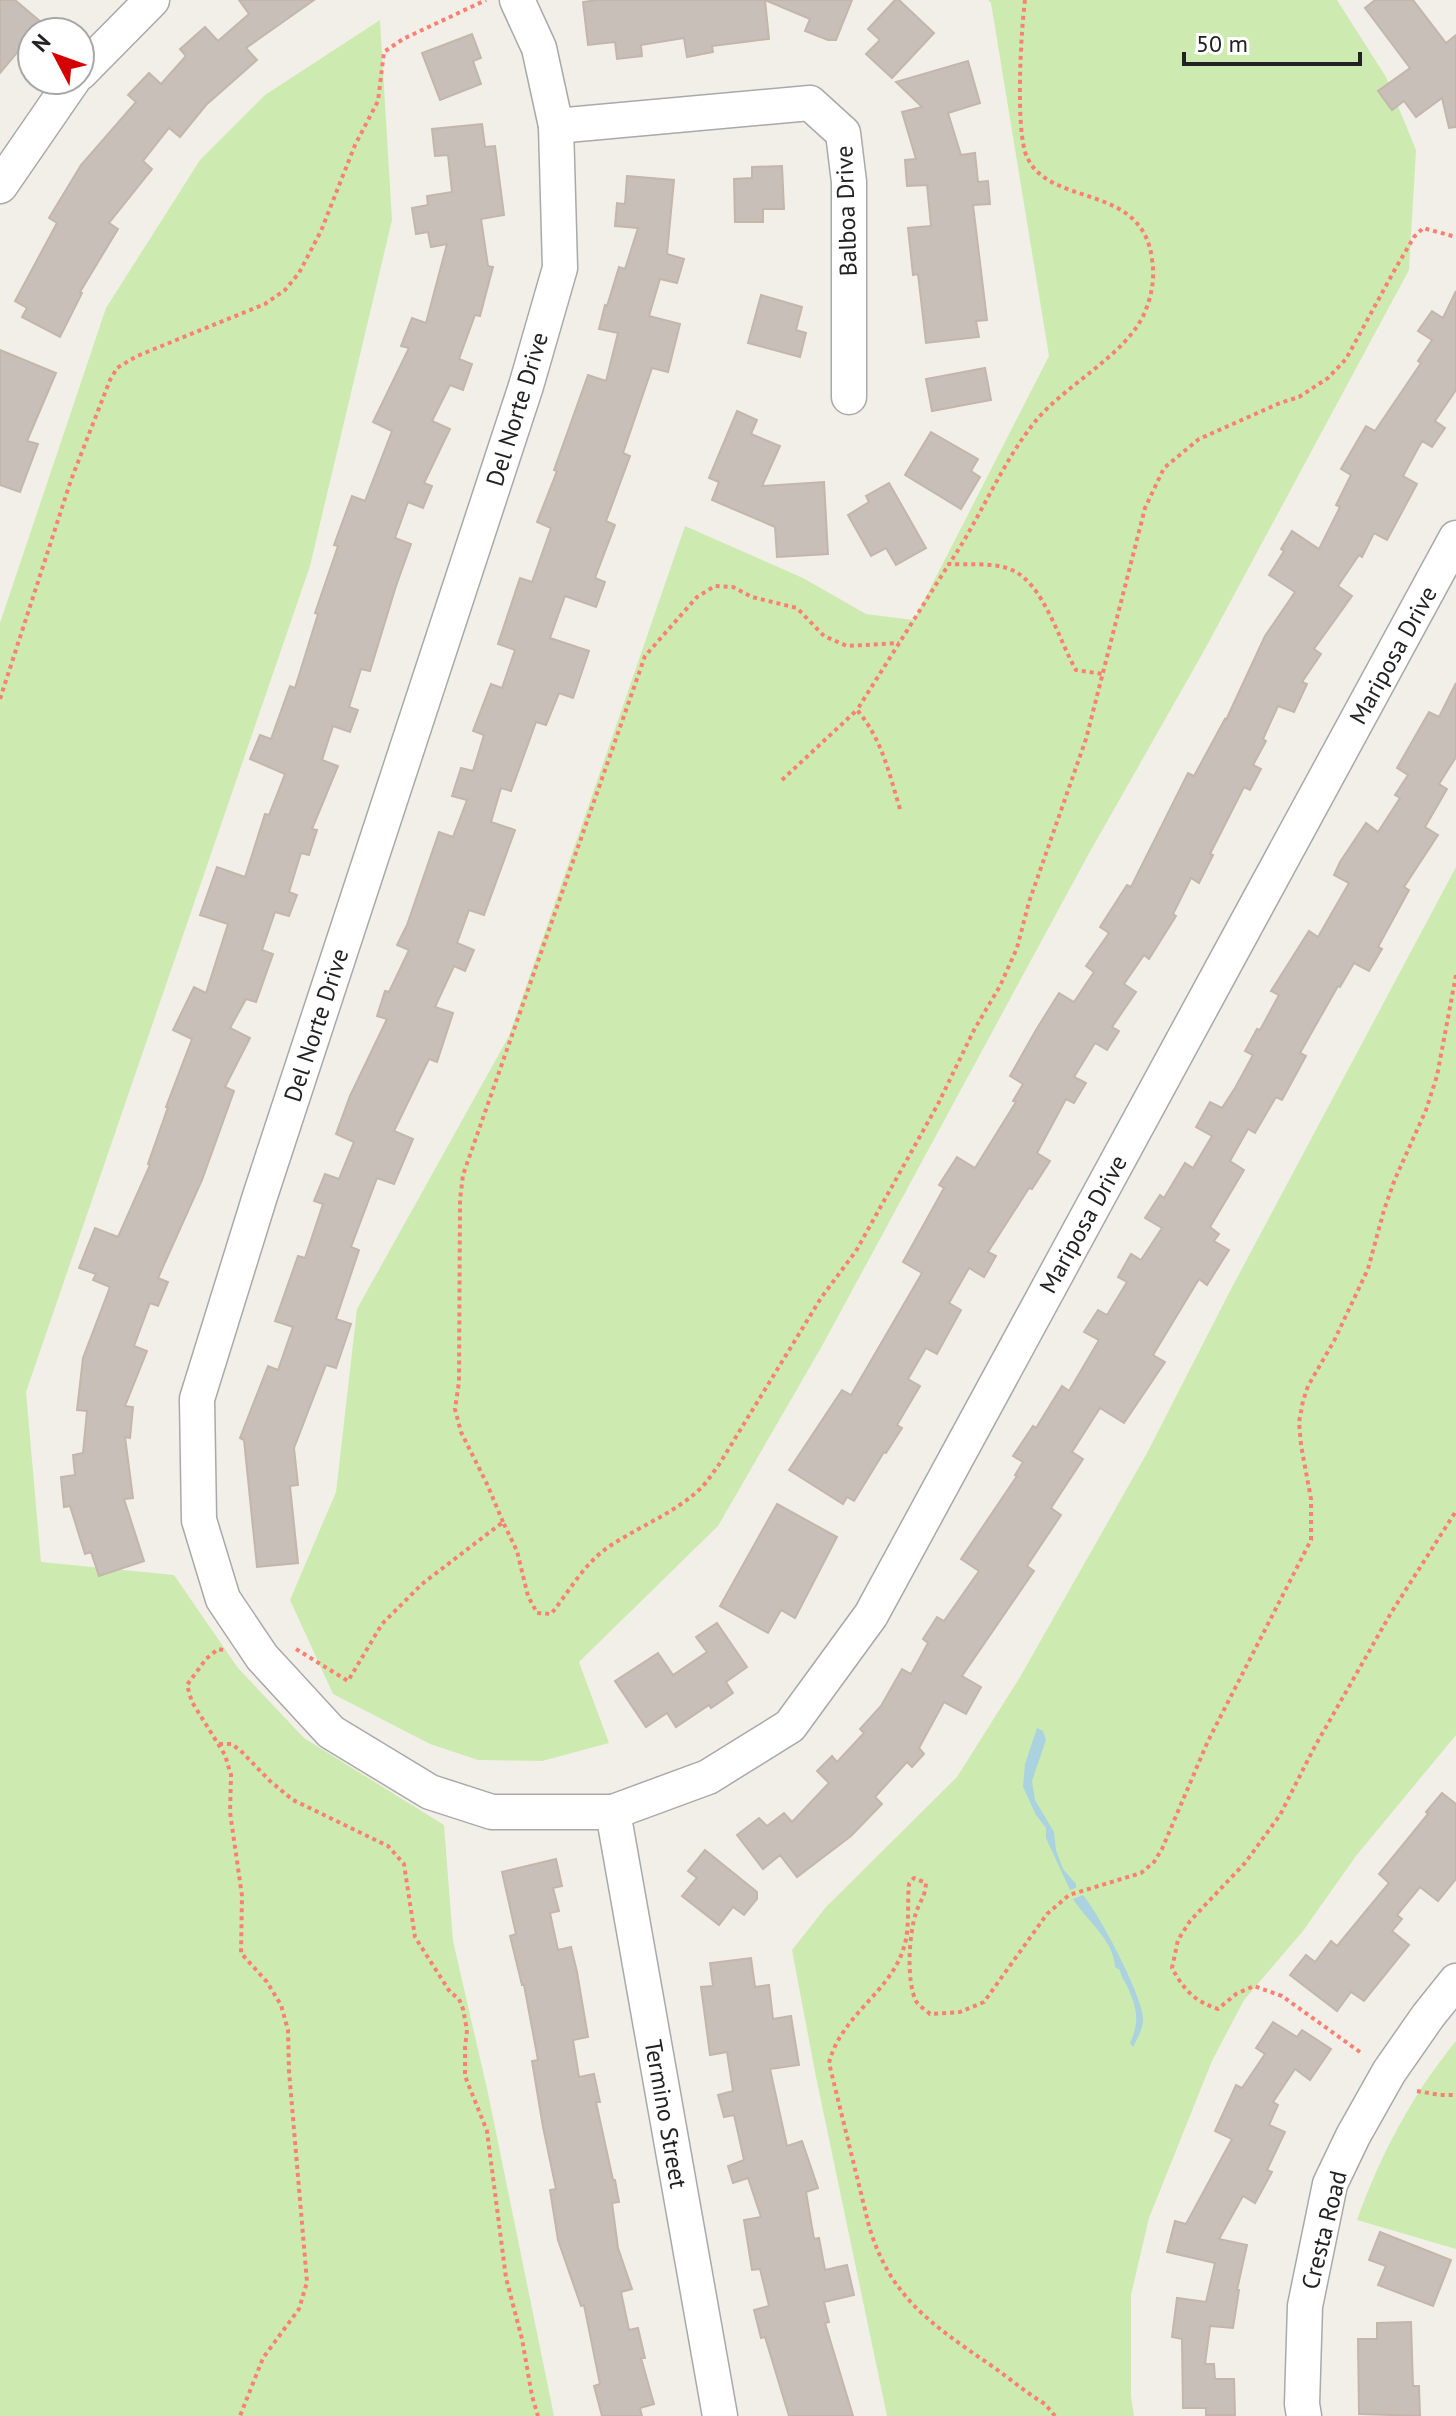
<svg xmlns="http://www.w3.org/2000/svg" width="1456" height="2416" viewBox="0 0 1456 2416" font-family="'PT Sans',sans-serif">
  <style>
    .grass { fill: #cdebb0 }
    .water { fill: #aad3df }
    .building { fill: #c7bfb8; stroke: #c4b6ab; stroke-width: 2 }
    .lines { fill: none; stroke-linecap: round; stroke-linejoin: round }
    .minor-casing { stroke: #a9a9a9; stroke-width: 37 }
    .path { stroke: #fa8072; stroke-width: 4; stroke-dasharray: 4 4; stroke-linecap: butt }
    .minor { stroke: #fff; stroke-width: 34 }
    .labels { text-anchor: middle; dominant-baseline: central; stroke-width: 6; stroke-linejoin: round; paint-order: stroke }
    .street-label { font-size: 24px; fill: #222; stroke: #fff }
  </style>
  <rect width="100%" height="100%" fill="#f2efe9"/>
  <!-- grass -->
  <g class="grass">
    <polygon points="988,0 1337,0 1386,77 1416,150 1409,270 1205,649 1087,857 822,1346 718,1526 579,1662 609,1743 542,1761 478,1760 430,1744 333,1694 290,1600 336,1492 357,1309 509,1036 685,526 803,578 866,614 914,620 1049,356 991,3"/>
    <polygon points="380,20 392,220 310,566 26,1392 41,1562 174,1575 238,1668 304,1738 444,1825 453,1941 488,2093 554,2416 0,2416 0,623 106,308 200,160 265,95"/>
    <polygon points="1456,867 1456,1735 1356,1856 1303,1931 1244,2000 1212,2061 1149,2218 1131,2295 1131,2396 1134,2416 887,2416 816,2077 792,1950 826,1907 957,1777 1020,1677 1147,1453 1229,1293"/>
    <path d="M1456,2041V2249L1357,2220C1380,2155 1412,2095 1456,2041Z"/>
  </g>
  <!-- water -->
  <g class="water">
    <polygon points="1037,1728 1043,1731 1046,1740 1032,1781 1035,1800 1054,1832 1056,1850 1063,1869 1076,1884 1076,1888 1070,1890 1046,1838 1046,1828 1036,1815 1023,1787 1025,1764"/>
    <path d="M1083,1895C1099,1914 1142,1994 1143,2018C1144,2027 1137,2039 1133,2047L1130,2043C1140,2021 1137,2009 1128,1988C1125,1981 1121,1978 1120,1970L1115,1967C1114,1940 1086,1920 1073,1899Z"/>
  </g>
  <!-- building -->
  <g class="building">
    <polygon points="0,0 15,0 42,23 35,32 32,32 32,35 0,73"/>
    <polygon points="239,0 314,0 246,48 257,60 206,105 180,137 169,128 143,161 152,169 109,223 118,229 80,292 82,293 60,337 22,317 27,308 15,301 57,223 49,218 81,165 136,102 128,95 149,73 161,84 186,56 180,49 205,27 218,41 249,14"/>
    <polygon points="597,0 852,0 836,40 828,40 805,31 810,19 765,0 769,39 712,46 713,52 687,57 684,38 641,45 642,56 617,59 615,42 588,45 583,2"/>
    <polygon points="895,0 899,0 934,33 892,78 866,54 880,40 868,29"/>
    <polygon points="1375,0 1413,0 1446,43 1456,35 1456,127 1449,128 1442,98 1416,117 1404,101 1392,110 1378,91 1410,68 1365,8"/>
    <polygon points="472,34 481,58 473,61 481,84 440,100 422,53"/>
    <polygon points="968,61 980,103 948,113 961,155 975,153 978,182 988,181 990,204 973,205 987,320 976,321 979,337 926,343 918,274 913,275 908,228 931,226 927,185 907,186 905,160 916,159 902,112 922,107 896,82"/>
    <polygon points="482,124 485,147 495,146 504,215 481,219 488,266 493,267 480,316 475,315 459,359 472,364 463,390 450,385 432,421 450,429 424,483 432,486 423,508 408,502 395,538 411,544 396,586 370,671 361,669 349,707 358,710 350,732 333,726 322,760 338,766 312,829 317,830 309,855 301,853 289,892 297,895 289,916 275,912 262,950 273,954 256,1002 246,999 230,1028 250,1038 225,1087 234,1091 202,1180 158,1278 168,1282 158,1306 150,1303 134,1346 147,1351 125,1406 133,1407 130,1438 125,1437 133,1498 124,1499 144,1561 99,1576 91,1552 85,1554 70,1506 64,1507 61,1477 75,1475 73,1455 83,1453 87,1411 77,1410 83,1358 110,1287 93,1280 96,1274 79,1268 95,1228 118,1237 150,1165 148,1164 168,1107 166,1107 192,1039 173,1030 194,987 206,993 228,924 200,915 217,867 245,877 265,814 269,815 285,774 250,759 260,735 271,739 290,686 295,688 318,614 315,613 338,546 334,545 352,496 365,501 392,431 373,422 409,348 401,346 412,318 426,323 447,244 431,247 428,232 416,234 412,208 428,205 427,196 452,192 448,155 435,156 432,129"/>
    <polygon points="782,166 784,209 763,209 763,222 735,222 734,179 752,178 752,167"/>
    <polygon points="627,176 674,180 667,254 684,259 677,283 660,279 649,316 680,324 668,372 652,368 623,453 630,456 606,521 615,525 595,578 605,582 596,607 565,596 550,638 589,651 573,698 559,693 546,725 536,722 511,791 501,788 491,822 515,830 484,915 469,910 457,943 474,950 465,971 454,966 435,1007 453,1013 437,1062 429,1059 394,1131 413,1139 394,1184 377,1178 351,1247 359,1250 336,1319 351,1324 336,1368 326,1365 294,1448 298,1485 290,1486 298,1563 257,1567 244,1440 240,1438 268,1366 278,1370 293,1327 275,1321 298,1256 305,1258 323,1204 314,1201 325,1174 339,1179 354,1142 336,1134 350,1096 387,1019 377,1016 385,991 389,992 409,950 397,945 407,925 439,832 453,837 467,800 452,796 461,768 473,771 484,735 473,731 491,684 502,688 515,650 498,644 520,578 532,582 551,528 537,522 557,471 554,470 588,375 606,381 618,333 599,329 605,305 607,306 619,267 625,269 638,228 615,226 617,203 625,204"/>
    <polygon points="1456,291 1456,390 1435,421 1445,428 1432,447 1422,441 1403,476 1417,484 1387,540 1374,533 1362,557 1359,555 1338,586 1352,596 1314,649 1321,654 1302,682 1307,684 1294,712 1278,706 1263,739 1266,741 1253,765 1261,769 1250,790 1244,787 1210,854 1213,855 1199,883 1191,878 1173,914 1176,916 1149,959 1144,955 1124,984 1136,992 1112,1027 1119,1031 1107,1050 1095,1043 1074,1077 1086,1083 1074,1103 1066,1099 1037,1153 1050,1161 1032,1189 1029,1188 988,1252 996,1256 984,1277 969,1268 949,1303 961,1310 937,1354 926,1348 908,1379 920,1386 897,1425 902,1428 886,1453 884,1452 854,1501 847,1497 843,1504 789,1470 842,1390 851,1395 922,1273 903,1262 944,1188 939,1185 957,1157 975,1168 1016,1102 1013,1101 1023,1084 1010,1076 1036,1030 1059,993 1074,1002 1094,972 1086,966 1109,933 1100,927 1127,885 1131,887 1188,773 1194,776 1225,719 1226,720 1265,636 1295,592 1269,575 1284,551 1281,549 1292,531 1319,549 1340,507 1336,505 1351,475 1341,469 1366,426 1375,431 1421,363 1418,361 1432,340 1418,331 1432,311 1443,318"/>
    <polygon points="761,295 802,307 796,330 806,333 800,357 748,343"/>
    <polygon points="0,350 56,373 27,441 38,444 20,492 0,485"/>
    <polygon points="985,368 991,400 932,411 926,379"/>
    <polygon points="737,411 757,420 751,434 780,446 762,486 824,482 828,554 777,557 775,527 712,500 719,482 709,478"/>
    <polygon points="931,432 978,459 971,471 980,477 961,509 905,475"/>
    <polygon points="889,483 926,548 896,565 886,548 871,556 848,515 869,502 866,496"/>
    <polygon points="1456,683 1456,757 1439,784 1447,789 1425,827 1438,835 1404,887 1409,890 1378,947 1382,949 1369,971 1354,963 1340,987 1338,986 1300,1053 1306,1056 1282,1100 1276,1097 1255,1133 1248,1129 1230,1161 1244,1170 1210,1227 1219,1234 1214,1241 1229,1250 1207,1285 1199,1279 1153,1355 1165,1362 1124,1423 1100,1408 1072,1452 1083,1459 1051,1508 1061,1515 1027,1566 1034,1571 962,1676 981,1687 966,1714 944,1702 919,1748 924,1754 912,1767 907,1762 875,1797 882,1804 851,1836 797,1877 780,1855 763,1869 737,1835 759,1818 767,1826 784,1813 792,1822 829,1783 817,1771 832,1756 837,1762 864,1733 860,1729 881,1706 902,1669 911,1674 928,1643 923,1639 937,1617 944,1621 979,1571 961,1559 1017,1476 1015,1475 1023,1462 1013,1456 1033,1426 1036,1428 1062,1386 1069,1391 1099,1340 1084,1332 1098,1310 1107,1315 1127,1282 1118,1277 1131,1254 1141,1260 1162,1228 1145,1218 1160,1195 1164,1198 1185,1163 1193,1168 1212,1136 1196,1127 1210,1102 1222,1108 1235,1088 1253,1055 1245,1051 1257,1029 1260,1030 1279,995 1271,991 1309,931 1318,937 1349,883 1334,875 1340,862 1366,823 1378,832 1400,798 1395,795 1408,775 1397,768 1429,712 1439,717"/>
    <polygon points="777,1504 837,1537 795,1618 781,1610 768,1633 720,1606"/>
    <polygon points="717,1623 747,1667 726,1682 733,1693 711,1708 709,1705 676,1727 667,1713 646,1727 615,1681 658,1653 673,1675 707,1652 696,1637"/>
    <polygon points="1442,1793 1456,1804 1456,1879 1438,1901 1420,1887 1397,1915 1402,1919 1392,1931 1409,1945 1364,2001 1351,1992 1337,2011 1290,1975 1306,1955 1315,1962 1331,1941 1337,1946 1389,1883 1379,1874 1428,1814 1426,1812"/>
    <polygon points="705,1850 757,1892 757,1899 744,1915 733,1907 719,1925 682,1896 697,1878 688,1871"/>
    <polygon points="556,1859 562,1886 553,1888 559,1911 550,1913 558,1950 571,1947 577,1972 588,2037 573,2040 579,2077 594,2074 600,2102 596,2102 613,2180 615,2180 619,2202 612,2203 618,2248 632,2289 621,2292 629,2330 638,2328 645,2358 641,2358 654,2404 640,2408 642,2416 602,2416 594,2386 600,2384 584,2305 581,2306 558,2240 550,2190 556,2189 543,2127 532,2061 538,2060 524,1985 522,1985 510,1936 516,1934 502,1872"/>
    <polygon points="751,1958 755,1987 769,1985 773,2019 791,2016 799,2065 770,2069 787,2146 802,2141 818,2188 806,2192 814,2239 819,2238 825,2270 847,2265 854,2295 824,2302 829,2322 825,2323 853,2416 789,2416 765,2337 761,2338 754,2310 769,2306 760,2269 752,2270 744,2220 761,2217 748,2178 733,2183 728,2166 744,2160 734,2115 724,2117 718,2095 733,2091 727,2052 710,2055 701,1987 713,1986 710,1963"/>
    <polygon points="1273,2022 1297,2037 1302,2030 1331,2049 1310,2080 1295,2069 1273,2102 1278,2105 1269,2125 1285,2132 1267,2170 1272,2172 1255,2203 1243,2196 1219,2239 1247,2245 1237,2290 1239,2290 1233,2328 1210,2326 1205,2364 1214,2364 1215,2379 1234,2379 1235,2415 1206,2415 1206,2408 1183,2408 1182,2339 1172,2337 1177,2298 1206,2302 1215,2263 1167,2252 1175,2221 1186,2224 1232,2139 1215,2131 1236,2085 1242,2088 1265,2054 1256,2048"/>
    <polygon points="1380,2232 1451,2260 1433,2306 1378,2285 1386,2266 1369,2260"/>
    <polygon points="1411,2322 1413,2386 1419,2386 1420,2416 1359,2414 1358,2339 1377,2339 1377,2323"/>
  </g>
  <g class="lines">
    <defs>
      <g id="minor">
        <polyline points="517,0 539,48 556,126 560,268 526,386 260,1196 197,1399 199,1520 223,1599 262,1657 331,1732 430,1792 492,1812 613,1812 708,1777 790,1726 871,1615 1456,538"/>
        <polyline points="80,73 152,0"/>
        <polyline points="556,126 810,103 843,133 849,182 849,397"/>
        <polyline points="0,186 73,80"/>
        <polyline points="613,1812 720,2416"/>
        <polyline points="1304,2416 1302,2404 1305,2306 1330,2184 1353,2136 1389,2072 1428,2016 1456,1981"/>
      </g>
    </defs>
    <!-- minor casing -->
    <use href="#minor" class="minor-casing"/>
    <!-- path -->
    <g class="path">
      <path d="M1025,0C1021,30 1015,132 1027,157C1050,208 1142,182 1152,259C1155,278 1152,294 1145,312C1126,356 1065,384 1034,423C1000,466 980,519 949,564C968,565 994,562 1012,570C1044,584 1059,641 1076,670L1103,674"/>
      <polyline points="0,699 71,480 110,380 117,368 137,356 265,304 285,290 299,273 321,231 355,145 378,101 384,52 403,39 486,0"/>
      <polyline points="782,780 857,710"/>
      <path d="M900,809C889,773 882,739 857,710L949,564"/>
      <polyline points="503,1522 487,1484 461,1432 455,1409 459,1382 460,1200 463,1175 645,656 697,597 715,586 733,587 752,597 797,608 824,636 847,646 899,643"/>
      <path d="M296,1649L348,1681L382,1624L422,1584L503,1522L517,1551L528,1596L537,1613L551,1614C569,1592 583,1565 607,1548C637,1527 674,1514 701,1488C708,1481 714,1471 720,1463L821,1298L856,1251L938,1104L974,1030L1000,986L1017,948L1029,902L1086,739L1145,508L1164,468L1199,439L1280,403L1299,397L1328,378L1346,359L1394,271L1414,237L1423,228L1456,237"/>
      <polyline points="223,1650 218,1649 206,1659 187,1685 192,1702 225,1755 231,1775 230,1812 242,1896 241,1953 267,1982 281,2005 288,2030 289,2071 307,2282 299,2309 263,2358 240,2416"/>
      <polyline points="219,1744 231,1744 240,1750 270,1781 293,1800 388,1846 404,1864 415,1937 450,1992 459,1999 463,2009 467,2030 465,2048 465,2076 487,2131 506,2278 522,2339 532,2396 538,2416"/>
      <path d="M1360,2052L1282,1996L1254,1986L1236,1994L1218,2009C1194,2001 1184,1990 1172,1968L1178,1940L1190,1921L1245,1863L1280,1815L1314,1748L1391,1613L1456,1511"/>
      <polyline points="1417,2091 1440,2095 1456,2095"/>
      <path d="M1055,2416L1045,2404C1025,2392 1008,2377 989,2364C931,2324 890,2297 869,2226L829,2063C841,2015 891,1992 904,1947C910,1928 907,1904 909,1884L914,1878L926,1883C925,1898 920,1900 916,1913C909,1933 906,1981 916,2001C919,2006 926,2010 930,2014L960,2012L984,2002L1047,1914L1069,1895L1141,1873L1154,1862L1162,1849L1208,1741L1311,1540V1499L1301,1445L1299,1422L1303,1401L1308,1386L1334,1341L1368,1269L1384,1210L1395,1179L1426,1110L1437,1076L1456,975"/>
    </g>
    <!-- minor -->
    <use href="#minor" class="minor"/>
  </g>
  <g class="labels">
    <!-- street labels -->
    <g class="street-label">
      <text transform="translate(846 211) rotate(-92)">Balboa Drive</text>
      <text transform="translate(517 409) rotate(-73)">Del Norte Drive</text>
      <text transform="translate(1393 655) rotate(-61)">Mariposa Drive</text>
      <text transform="translate(316 1025) rotate(-72)">Del Norte Drive</text>
      <text transform="translate(1083 1224) rotate(-61)">Mariposa Drive</text>
      <text transform="translate(666 2114) rotate(80)">Termino Street</text>
      <text transform="translate(1324 2230) rotate(-76)">Cresta Road</text>
    </g>
  </g>
  <!-- north arrow -->
  <g transform="translate(56 56) rotate(311)"><circle r="38" fill="#ffffff" stroke="#a7a7a7" stroke-width="2"/>
  <path d="M0-6L14 30L0 20L-14 30Z" fill="#d40000"/>
  <text y="-12" font-size="22" font-weight="bold" text-anchor="middle" fill="#222222">N</text>
  </g>
  <!-- scale -->
  <path d="M1184 52v12h176v-12" fill="none" stroke="#222222" stroke-width="4"/>
  <text x="1196" y="52" font-size="24" fill="#222222" stroke="#ffffff" stroke-width="6" paint-order="stroke">50 m</text>
</svg>
